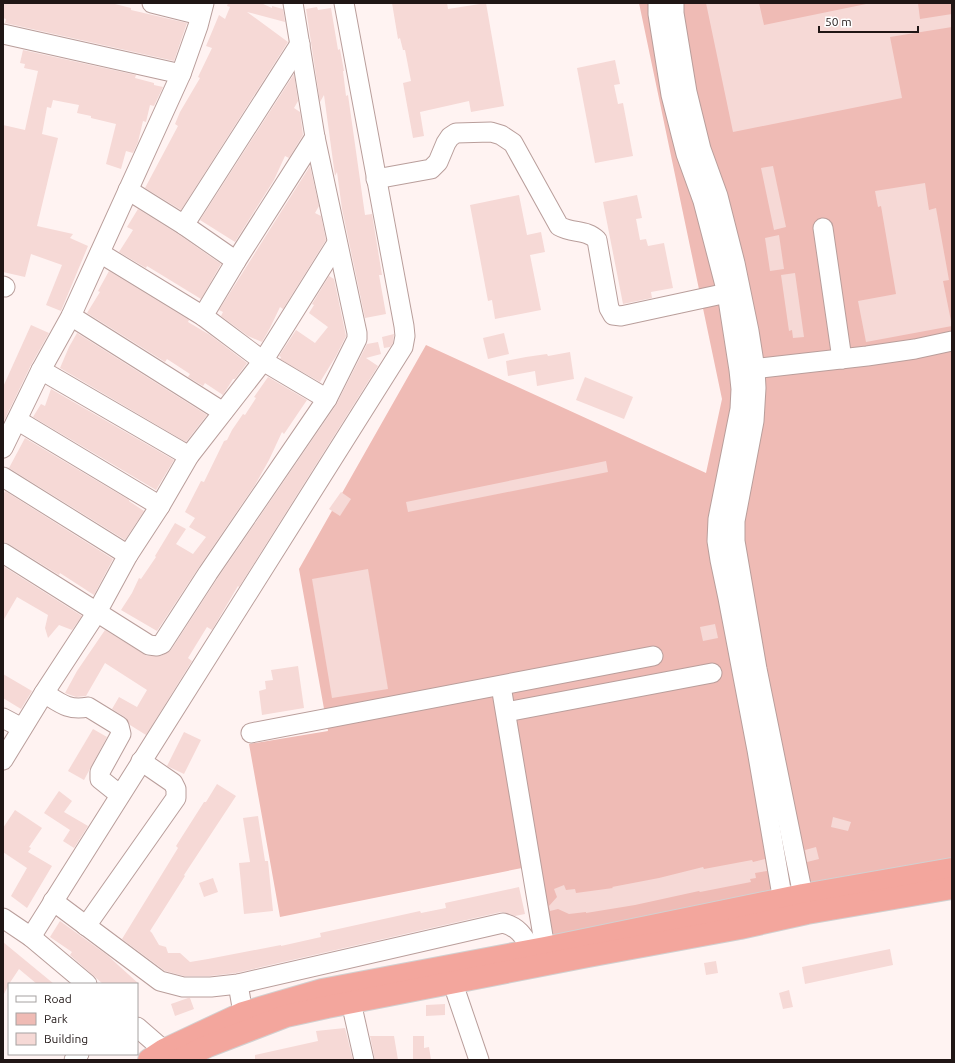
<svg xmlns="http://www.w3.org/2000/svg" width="955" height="1063" viewBox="0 0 955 1063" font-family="Ubuntu,sans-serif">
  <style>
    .green { fill: #efbbb5 }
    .building { fill: #f6d9d6 }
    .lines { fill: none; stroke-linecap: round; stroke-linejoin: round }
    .minor-casing { stroke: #b99e9b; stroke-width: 21 }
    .highway-casing { stroke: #d2d0d0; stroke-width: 24 }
    .minor { stroke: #fff; stroke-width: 19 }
    .highway { stroke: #f3a69d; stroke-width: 22 }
  </style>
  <rect width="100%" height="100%" fill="#fff3f2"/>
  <!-- green -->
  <polygon class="green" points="639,3 952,3 952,858 538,938 527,867 280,917 249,744 328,731 299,569 426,345 706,473 722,399"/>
  <!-- building -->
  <g class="building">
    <polygon points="3,3 116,3 115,4 131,8 131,10 187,23 174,61 5,23 6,19 3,18"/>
    <polygon points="228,3 261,3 272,8 272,6 283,9 285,22 247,12 288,42 181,210 145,188 178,126 175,124 180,112 200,78 198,77 212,48 206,46 219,15 225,19 230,7 227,6"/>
    <polygon points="392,3 447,3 448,9 486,3 504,106 471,112 469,101 420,112 424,136 413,138 403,83 411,81 405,50 403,50 400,38 398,39"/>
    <polygon points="706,3 759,3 764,25 871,3 918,3 920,19 952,14 952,27 890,37 902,98 733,132"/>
    <polygon points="317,7 318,10 331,8 338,50 340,49 344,71 343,71 346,96 348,95 365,215 372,214 382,275 379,275 386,314 365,318 342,209 337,172 335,176 324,95 320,102 306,9"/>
    <polygon points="23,50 136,75 135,78 154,83 154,85 163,87 154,106 150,105 146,122 143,121 138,142 133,153 126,151 121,169 106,164 116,124 91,118 91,116 77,113 79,105 53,100 51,108 47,107 42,134 58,138 37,226 73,234 70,238 88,246 61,311 46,305 62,265 31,254 25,277 3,272 3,125 25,130 38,71 24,68 25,64 20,63"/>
    <polygon points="615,60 620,84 614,85 618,104 623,103 633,156 595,163 577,68"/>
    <polygon points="294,74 298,101 294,108 300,112 303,135 289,158 285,156 274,180 235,242 200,220"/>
    <polygon points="310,166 319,206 315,213 321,216 326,240 283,309 280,307 270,328 262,342 248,336 221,316 223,312 219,310"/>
    <polygon points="773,166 786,227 774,230 761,168"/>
    <polygon points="925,183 929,210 936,208 949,280 943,281 952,326 866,342 858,301 896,294 881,206 878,207 875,191"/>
    <polygon points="519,195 527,235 541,232 545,252 530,255 541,310 495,319 492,300 488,301 470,205"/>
    <polygon points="637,195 642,218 636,219 640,240 646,239 648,246 664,243 673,288 651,292 652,298 623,304 603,202"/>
    <polygon points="138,209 178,234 221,264 201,299 147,266 146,268 119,252 133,230 127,227"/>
    <polygon points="779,235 784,269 770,271 765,238"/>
    <polygon points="109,271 189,320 188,322 210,335 247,363 235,379 233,379 223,395 205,383 203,386 188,377 190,374 167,359 165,362 87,313 100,292 98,291"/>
    <polygon points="795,273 804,337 793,338 792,330 789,331 781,275"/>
    <polygon points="329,276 334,279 346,336 336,356 320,382 280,359 281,357 279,356 296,330 315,343 328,327 309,313 314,305 312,304"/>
    <polygon points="31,325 49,333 31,365 3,423 3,387"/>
    <polygon points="77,333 207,415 186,442 60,368 69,347"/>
    <polygon points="504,333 509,354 488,359 483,338"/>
    <polygon points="394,334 393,343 390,347 384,348 382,337"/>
    <polygon points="378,342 381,354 366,358 378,366 239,587 238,586 212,630 207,627 188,658 192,661 146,735 130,725 125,717 112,709 119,697 137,707 147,690 105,663 86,696 76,697 65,693 77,671 105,630 147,656 161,656 171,650 217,579 336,405 365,348 367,344"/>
    <polygon points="570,352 574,379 537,386 535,371 508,376 506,361 526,357 547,354 548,356"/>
    <polygon points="268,377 307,400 284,434 282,432 269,460 255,485 199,567 157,631 121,610 132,593 139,578 141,579 156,557 155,556 175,523 186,529 176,544 193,554 206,537 189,527 195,518 185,512 201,481 204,482 224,441 227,440 232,430 243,414 245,415 256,398 254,397"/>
    <polygon points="585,377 633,397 624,419 576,400"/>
    <polygon points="51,389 174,460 156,490 33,417 41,404 45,406"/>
    <polygon points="25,438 129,500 129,501 144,511 125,540 9,468"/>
    <polygon points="606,461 608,472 408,512 406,502"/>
    <polygon points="5,491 113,559 94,595 60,573 59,575 9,544 3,542 3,495"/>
    <polygon points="341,492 351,499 340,516 329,509"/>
    <polygon points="3,566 82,616 72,630 59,625 48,638 45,628 48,615 17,597 3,621"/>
    <polygon points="368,569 388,689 332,698 312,579"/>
    <polygon points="715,624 718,638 703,641 700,627"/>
    <polygon points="298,666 304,708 262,715 259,691 266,689 265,681 273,680 271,670"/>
    <polygon points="3,674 32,691 21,709 3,698"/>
    <polygon points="93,729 107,737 84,780 68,771"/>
    <polygon points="184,732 201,740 184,774 167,766"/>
    <polygon points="217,784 236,796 184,875 185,876 150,931 152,933 159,945 166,947 168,953 180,953 190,962 208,959 281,945 281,946 321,937 320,933 420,911 421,913 446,908 445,903 519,887 525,914 515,916 506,913 501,912 236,973 210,976 184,976 165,971 122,939 178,848 176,846 204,802 206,802"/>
    <polygon points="59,791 72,801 64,812 88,826 74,848 63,841 70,830 44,813"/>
    <polygon points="15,810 42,828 29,847 31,848 28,852 52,866 27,908 11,896 27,868 3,852 3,828"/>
    <polygon points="258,816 265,861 268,861 273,911 244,914 239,863 250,862 243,818"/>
    <polygon points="833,817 851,822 848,831 831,827"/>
    <polygon points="816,847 819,859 807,862 805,850"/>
    <polygon points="765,859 767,871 755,873 756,878 750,879 751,882 700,892 699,891 635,905 586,913 586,912 569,914 558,909 550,911 549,906 557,897 554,889 564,885 566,890 575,889 576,893 613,888 612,887 659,878 703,867 704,869 752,860 753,862"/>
    <polygon points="213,878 218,892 204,897 199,883"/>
    <polygon points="60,921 107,955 139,984 103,984 70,955 72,952 50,937"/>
    <polygon points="3,942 54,984 37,984 19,969 9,984 3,996"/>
    <polygon points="890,949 893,965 805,984 802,967"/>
    <polygon points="716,961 718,973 706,975 704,963"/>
    <polygon points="789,990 793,1007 783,1009 779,993"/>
    <polygon points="188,998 190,998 194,1009 175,1016 171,1004"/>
    <polygon points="445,1004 445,1015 426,1016 426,1005"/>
    <polygon points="345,1028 353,1060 255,1060 255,1055 318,1041 316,1031"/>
    <polygon points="370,1036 394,1036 398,1060 375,1060"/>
    <polygon points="413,1036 424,1036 424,1048 429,1047 431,1060 413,1060"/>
  </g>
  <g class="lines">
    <defs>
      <g id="minor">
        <polyline points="152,3 200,15"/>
        <polyline points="658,3 658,14 671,95 686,154 703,201 727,293 739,370 741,389 740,409 718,519 717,541 720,560 728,598 757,750 785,913"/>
        <polyline points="674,3 674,13 687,92 701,149 718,196 735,263 749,331 755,369 756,388 754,421 735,521 735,541 757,669 806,910"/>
        <polyline points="3,34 181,74"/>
        <path d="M376,179L431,169L438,162L446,143L450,137L456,133L491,132L501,135L513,143L559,226C573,234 586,229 597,240L609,308L613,315L621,316L727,293"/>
        <polyline points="128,190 184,225 236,261"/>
        <polyline points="184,225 300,44"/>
        <polyline points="823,228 842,359"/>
        <polyline points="100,253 203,316 263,361 327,399"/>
        <polyline points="3,286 5,287"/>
        <polyline points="71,316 223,412"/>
        <polyline points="203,316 236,261 315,137"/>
        <polyline points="41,370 189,456"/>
        <polyline points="743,370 867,356 915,349 952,341"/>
        <polyline points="17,420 160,506"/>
        <polyline points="3,448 41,370 71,316 181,74 198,26 204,3"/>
        <polyline points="3,477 128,555"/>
        <polyline points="3,553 149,645 157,646 162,644 208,573 327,399 357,339 357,333 315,137 293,3"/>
        <polyline points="501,686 545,948 549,962"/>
        <path d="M44,693C60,703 68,711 88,707L119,726L121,734L100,772V779L120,795"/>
        <polyline points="506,712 712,673"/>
        <polyline points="3,718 22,728"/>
        <polyline points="251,733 653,656"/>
        <polyline points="3,760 44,693 97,612 128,555 160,506 189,456 263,361 337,243"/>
        <path d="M53,901L160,981L183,987H211L238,984L503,923C519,927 524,937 532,950"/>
        <polyline points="3,918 31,937 87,984"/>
        <polyline points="86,926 176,798 176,789 173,783 141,761"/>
        <polyline points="31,937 403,347 405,336 404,326 344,3"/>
        <polyline points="448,969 479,1060"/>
        <polyline points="238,984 243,1013"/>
        <polyline points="351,1002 364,1060"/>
        <polyline points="137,1027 175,1060"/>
        <polyline points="74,1060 79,1054"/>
      </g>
      <g id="highway">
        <polyline points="149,1060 164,1050 243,1013 322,990 545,948 803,895 952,869"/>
        <polyline points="179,1060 208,1046 286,1016 327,1007 588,956 740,928 807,913 952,888"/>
      </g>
    </defs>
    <!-- minor casing -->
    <use href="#minor" class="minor-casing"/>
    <!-- highway casing -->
    <use href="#highway" class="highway-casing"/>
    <!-- minor -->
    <use href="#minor" class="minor"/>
    <!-- highway -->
    <use href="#highway" class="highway"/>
  </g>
  <!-- border -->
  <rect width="955" height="1063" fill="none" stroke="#201615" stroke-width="8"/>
  <!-- legend -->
  <rect x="8" y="983" width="130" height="72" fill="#ffffff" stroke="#a6a2a1"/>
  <rect x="16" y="996" width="20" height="6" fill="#ffffff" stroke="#a6a2a1"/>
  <text x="44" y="1003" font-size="12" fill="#201615">Road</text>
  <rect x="16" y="1013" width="20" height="12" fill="#efbbb5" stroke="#a6a2a1"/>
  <text x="44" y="1023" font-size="12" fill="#201615">Park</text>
  <rect x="16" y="1033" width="20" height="12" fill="#f6d9d6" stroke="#a6a2a1"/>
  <text x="44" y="1043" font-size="12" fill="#201615">Building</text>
  <!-- scale -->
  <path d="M819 26v6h99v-6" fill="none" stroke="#201615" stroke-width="2"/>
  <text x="825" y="26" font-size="12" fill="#201615" stroke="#ffffff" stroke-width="3" paint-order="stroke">50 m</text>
</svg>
